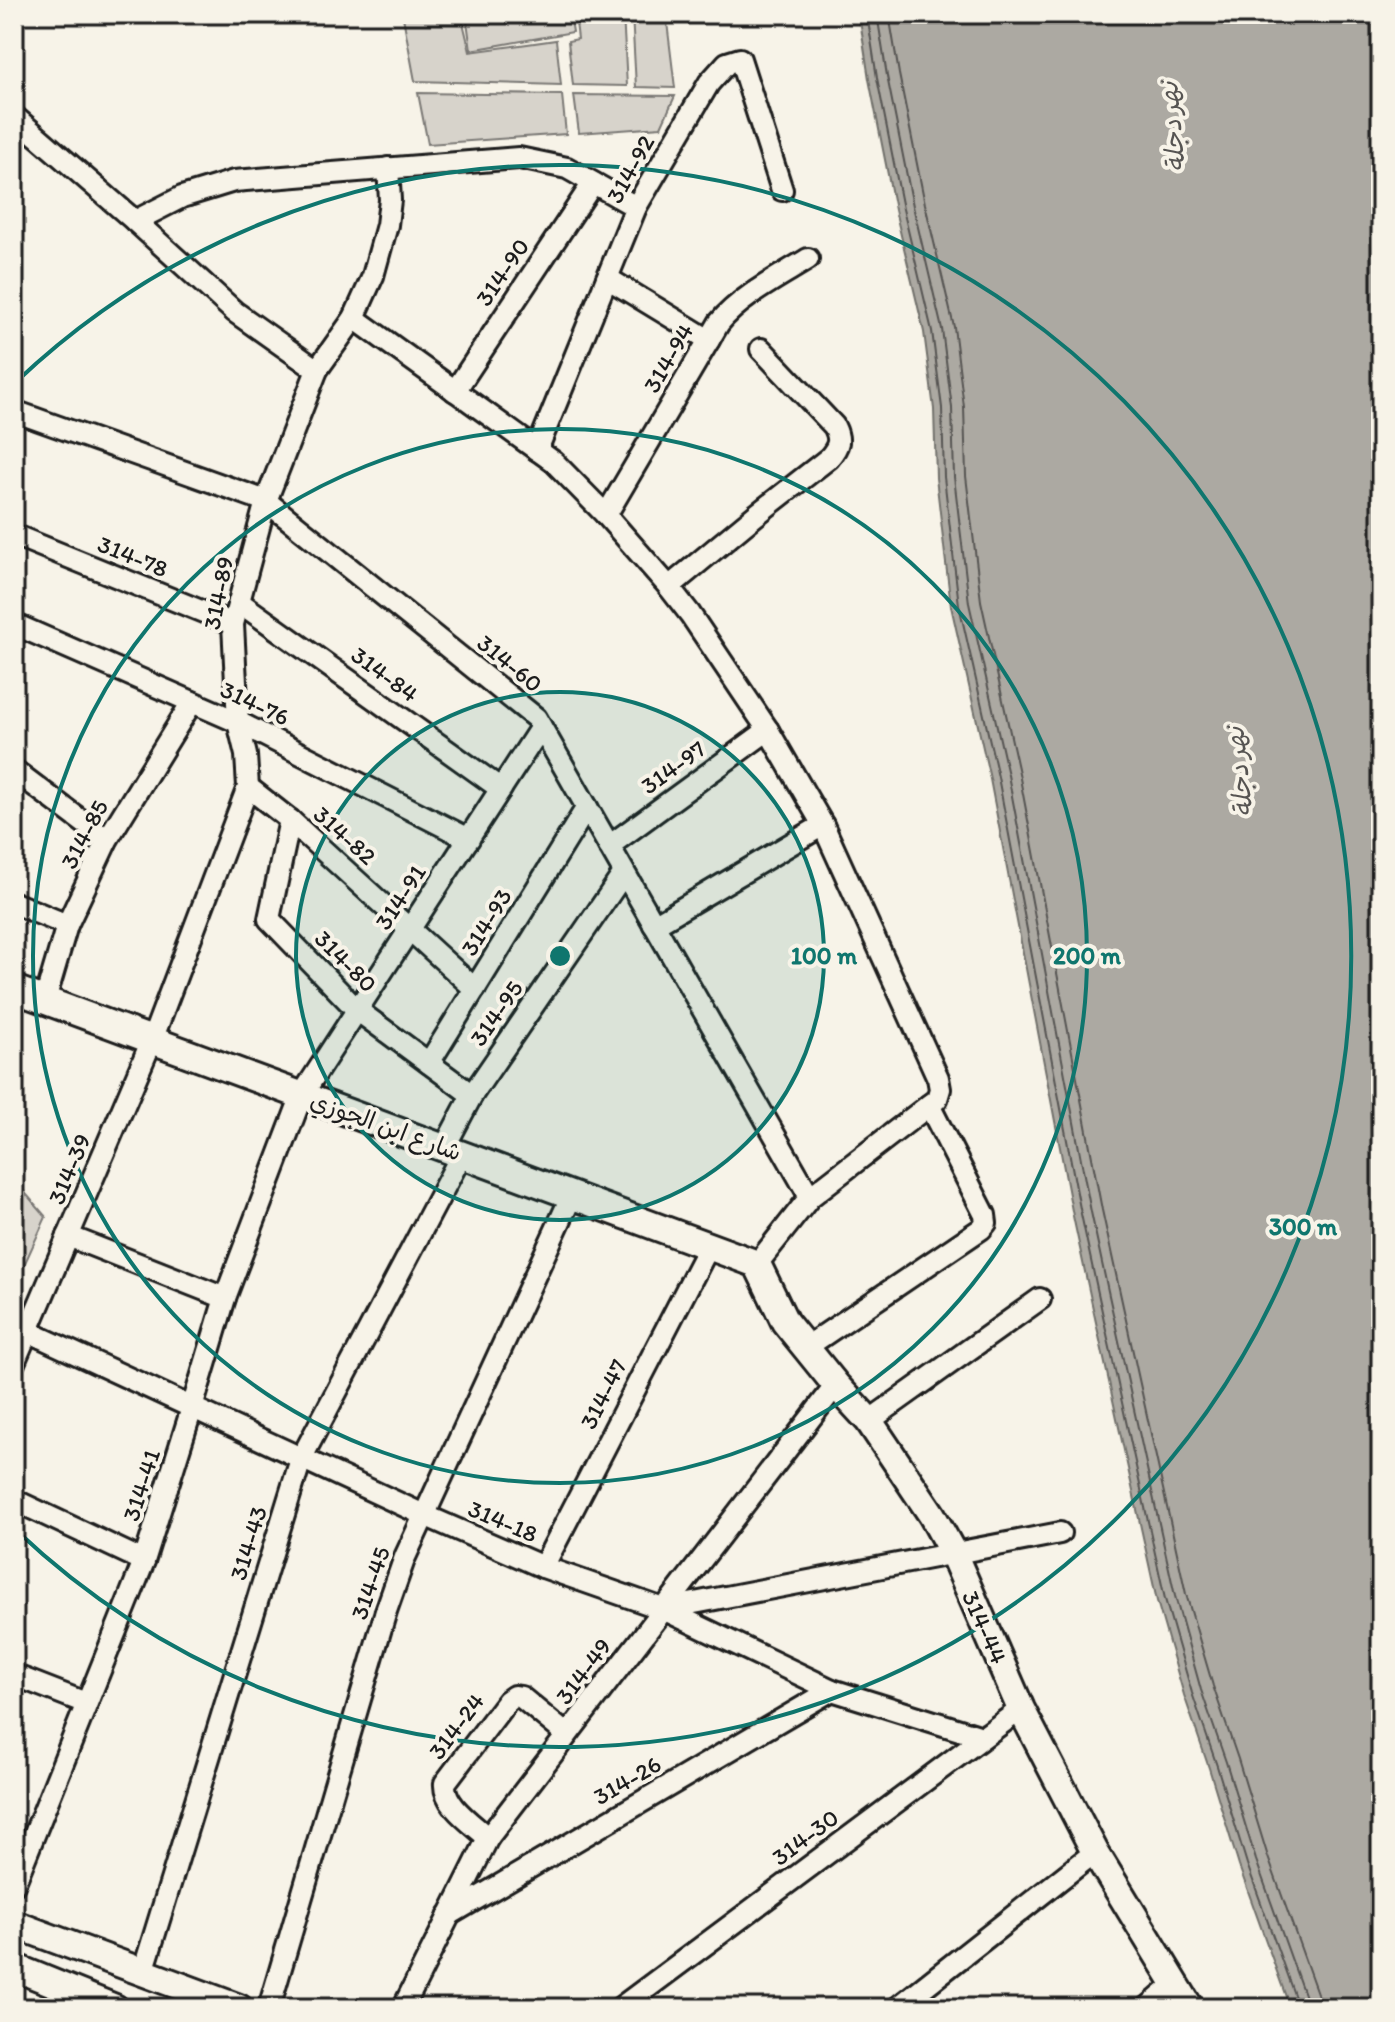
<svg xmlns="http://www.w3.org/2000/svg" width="1395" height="2022" viewBox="0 0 1395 2022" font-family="Itim,'Playpen Sans Arabic',sans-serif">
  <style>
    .green { fill: #d7d3cb; stroke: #7a7874; stroke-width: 2 }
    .water { fill: #aca9a2; stroke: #72716c; stroke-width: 2 }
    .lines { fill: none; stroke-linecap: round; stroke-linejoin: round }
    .shore { stroke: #565452; stroke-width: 2 }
    .minor-casing { stroke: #1c1c1c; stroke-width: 26 }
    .tertiary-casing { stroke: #1c1c1c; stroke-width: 32 }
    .minor { stroke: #f7f3e8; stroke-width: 20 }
    .tertiary { stroke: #f7f3e8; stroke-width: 26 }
    .ring { fill: none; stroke: #0f766e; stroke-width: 4 }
    .labels { text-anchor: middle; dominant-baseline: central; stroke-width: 8; stroke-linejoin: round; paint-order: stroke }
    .street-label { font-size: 24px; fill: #1c1c1c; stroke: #f7f3e8 }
    .water-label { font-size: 26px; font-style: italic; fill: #565452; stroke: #f7f3e8 }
    .centre { fill: #0f766e; stroke: #f7f3e8; stroke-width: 4 }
    .ring-label { font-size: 24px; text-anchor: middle; font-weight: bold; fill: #0f766e; stroke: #f7f3e8; stroke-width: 8; stroke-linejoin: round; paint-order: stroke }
  </style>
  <rect width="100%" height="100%" fill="#f7f3e8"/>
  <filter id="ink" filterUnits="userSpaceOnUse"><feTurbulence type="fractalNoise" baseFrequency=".0125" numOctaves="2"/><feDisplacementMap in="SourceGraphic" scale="16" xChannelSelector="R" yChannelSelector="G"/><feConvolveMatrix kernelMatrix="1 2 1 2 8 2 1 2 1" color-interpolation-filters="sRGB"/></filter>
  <g filter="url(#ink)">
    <!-- green -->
    <g class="green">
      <polygon points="430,14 461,14 470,52 556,40 561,85 415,81 403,17"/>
      <polygon points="466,14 570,14 573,32 471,50"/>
      <polygon points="575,14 623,14 627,86 573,85 568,41 578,39"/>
      <polygon points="632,14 666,14 675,88 636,87"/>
      <polygon points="418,93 562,95 566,134 428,144"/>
      <polygon points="574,95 675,96 661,127 579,133"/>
      <polygon points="14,1180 46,1217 14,1287"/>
    </g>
    <!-- water -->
    <polygon class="water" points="859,14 1381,14 1381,2008 1290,2008 1239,1866 1209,1768 1184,1695 1157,1601 1090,1295 1073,1216 990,779 951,606 936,478 934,409 924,332 895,210 869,79"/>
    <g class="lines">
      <!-- shore -->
      <g class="shore">
        <polyline points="867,14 877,78 903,209 932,331 942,408 944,477 959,605 998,777 1081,1214 1098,1293 1165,1599 1192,1693 1217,1766 1247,1864 1297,2003 1297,2008"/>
        <polyline points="877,14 887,76 913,206 942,329 952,408 954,477 969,603 1008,775 1091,1212 1108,1291 1175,1596 1201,1690 1226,1762 1256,1860 1306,2000 1307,2008"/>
        <polyline points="889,14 899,74 925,204 954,327 964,407 966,476 981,601 1019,773 1102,1210 1119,1288 1186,1594 1213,1686 1238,1759 1268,1857 1318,1996 1319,2008"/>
      </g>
      <defs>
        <g id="minor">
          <polyline points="14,116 135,221 235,312 317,370"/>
          <polyline points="135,221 182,197 234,181 519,158 567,168 636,207"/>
          <polyline points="607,278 709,340"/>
          <polyline points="354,318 554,462 606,515 669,587 690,614 768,730 823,825 938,1078 940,1089 937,1099 810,1197 757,1264"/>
          <polyline points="455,391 593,183"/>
          <polyline points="14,411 266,501 536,718 810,1197"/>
          <polyline points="537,450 636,207 709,83 727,63 740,59 782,190"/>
          <path d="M606,515L719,323C740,297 779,277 808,259"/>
          <polyline points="14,535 233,624"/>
          <path d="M669,587L756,515L829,458C839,446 841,440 834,426L761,349"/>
          <polyline points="239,602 501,789"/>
          <polyline points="14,624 238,722 469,839"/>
          <polyline points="14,770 107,840"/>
          <polyline points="248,787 290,820 475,989"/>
          <polyline points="290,820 269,919 357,1010 472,1095"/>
          <polyline points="609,846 768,730"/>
          <polyline points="14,903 67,925"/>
          <polyline points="654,925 823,825"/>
          <polyline points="45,1000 67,925 107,840 192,702"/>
          <polyline points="429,1063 587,807"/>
          <polyline points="444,1148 472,1095 624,873"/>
          <polyline points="68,1236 225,1298"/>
          <polyline points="14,1325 424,1515 543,1567 663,1609 832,1690 982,1737"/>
          <polyline points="805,1348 981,1229 986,1223 985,1215 929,1105"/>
          <polyline points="14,1363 152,1040 248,787 246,755 238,722 233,624 266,501 317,370 354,318 373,276 387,225 390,200 388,168"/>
          <polyline points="869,1421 1040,1299"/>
          <polyline points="14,1500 144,1561"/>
          <polyline points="543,1567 709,1246"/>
          <polyline points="663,1609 1060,1533"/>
          <polyline points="14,1675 86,1703"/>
          <path d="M488,1838C473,1824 443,1805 445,1783L507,1701L514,1696L521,1697L567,1735"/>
          <polyline points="14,1885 144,1561 192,1408 225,1298 302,1095 541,727"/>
          <polyline points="449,1915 832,1690"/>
          <polyline points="143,1972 301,1459 462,1154"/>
          <polyline points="269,2008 386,1611 405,1557 572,1195"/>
          <polyline points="403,2008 488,1838 836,1385"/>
          <polyline points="620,2008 1021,1709"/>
          <polyline points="897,2008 1095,1852"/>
          <polyline points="1147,2008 1175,1984"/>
        </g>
        <g id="tertiary">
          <polyline points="14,989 757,1264 785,1322 836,1385 869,1421 932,1515 953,1553 1021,1709 1095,1852 1190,2008"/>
          <polyline points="14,1924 239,2008"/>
          <polyline points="14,1967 115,2008"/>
        </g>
      </defs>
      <!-- minor casing -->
      <use href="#minor" class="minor-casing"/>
      <!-- tertiary casing -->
      <use href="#tertiary" class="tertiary-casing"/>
      <!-- minor -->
      <use href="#minor" class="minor"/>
      <!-- tertiary -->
      <use href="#tertiary" class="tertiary"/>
    </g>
  </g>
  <!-- distance rings -->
  <circle cx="560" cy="956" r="264" fill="#0f766e" fill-opacity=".12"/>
  <g class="ring">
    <circle cx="560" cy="956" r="264"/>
    <circle cx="560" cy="956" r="527"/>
    <path d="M16 382A791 791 0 1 1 16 1530"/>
  </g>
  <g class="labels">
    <!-- street labels -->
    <g class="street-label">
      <text transform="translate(630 169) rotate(-61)">314-92</text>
      <text transform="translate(502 272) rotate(-56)">314-90</text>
      <text transform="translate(668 358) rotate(-60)">314-94</text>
      <text transform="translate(133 556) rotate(22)">314-78</text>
      <text transform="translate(218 593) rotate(-79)">314-89</text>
      <text transform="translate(510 663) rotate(39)">314-60</text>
      <text transform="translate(385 674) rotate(36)">314-84</text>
      <text transform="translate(255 703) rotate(25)">314-76</text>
      <text transform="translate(673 767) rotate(-36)">314-97</text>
      <text transform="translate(84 834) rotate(-62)">314-85</text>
      <text transform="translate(345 835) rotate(42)">314-82</text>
      <text transform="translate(400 897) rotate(-57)">314-91</text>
      <text transform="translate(486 922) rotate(-58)">314-93</text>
      <text transform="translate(346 961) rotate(45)">314-80</text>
      <text transform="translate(496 1013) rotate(-55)">314-95</text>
      <text transform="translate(386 1126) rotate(20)">شارع ابن الجوزي</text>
      <text transform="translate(69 1169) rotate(-67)">314-39</text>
      <text transform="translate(603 1394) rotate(-63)">314-47</text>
      <text transform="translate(141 1485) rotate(-72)">314-41</text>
      <text transform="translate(503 1521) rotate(23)">314-18</text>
      <text transform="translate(248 1543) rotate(-73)">314-43</text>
      <text transform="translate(370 1583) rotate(-71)">314-45</text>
      <text transform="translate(985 1627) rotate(66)">314-44</text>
      <text transform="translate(583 1671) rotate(-53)">314-49</text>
      <text transform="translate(456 1726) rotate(-53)">314-24</text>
      <text transform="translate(627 1780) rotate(-30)">314-26</text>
      <text transform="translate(805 1837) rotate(-37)">314-30</text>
    </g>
    <!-- water labels -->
    <g class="water-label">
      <text transform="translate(1172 127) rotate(-95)">نهر دجلة</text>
      <text transform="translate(1239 772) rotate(-96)">نهر دجلة</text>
    </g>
  </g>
  <circle cx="560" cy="956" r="12" class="centre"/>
  <g class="ring-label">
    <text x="824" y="964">100 m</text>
    <text x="1087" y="964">200 m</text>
    <text x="1303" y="1235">300 m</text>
  </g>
  <!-- margin -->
  <rect width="1395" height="2022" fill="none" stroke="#f7f3e8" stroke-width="48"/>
  <rect x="24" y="24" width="1347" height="1974" fill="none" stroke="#1c1c1c" stroke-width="3" filter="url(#ink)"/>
</svg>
